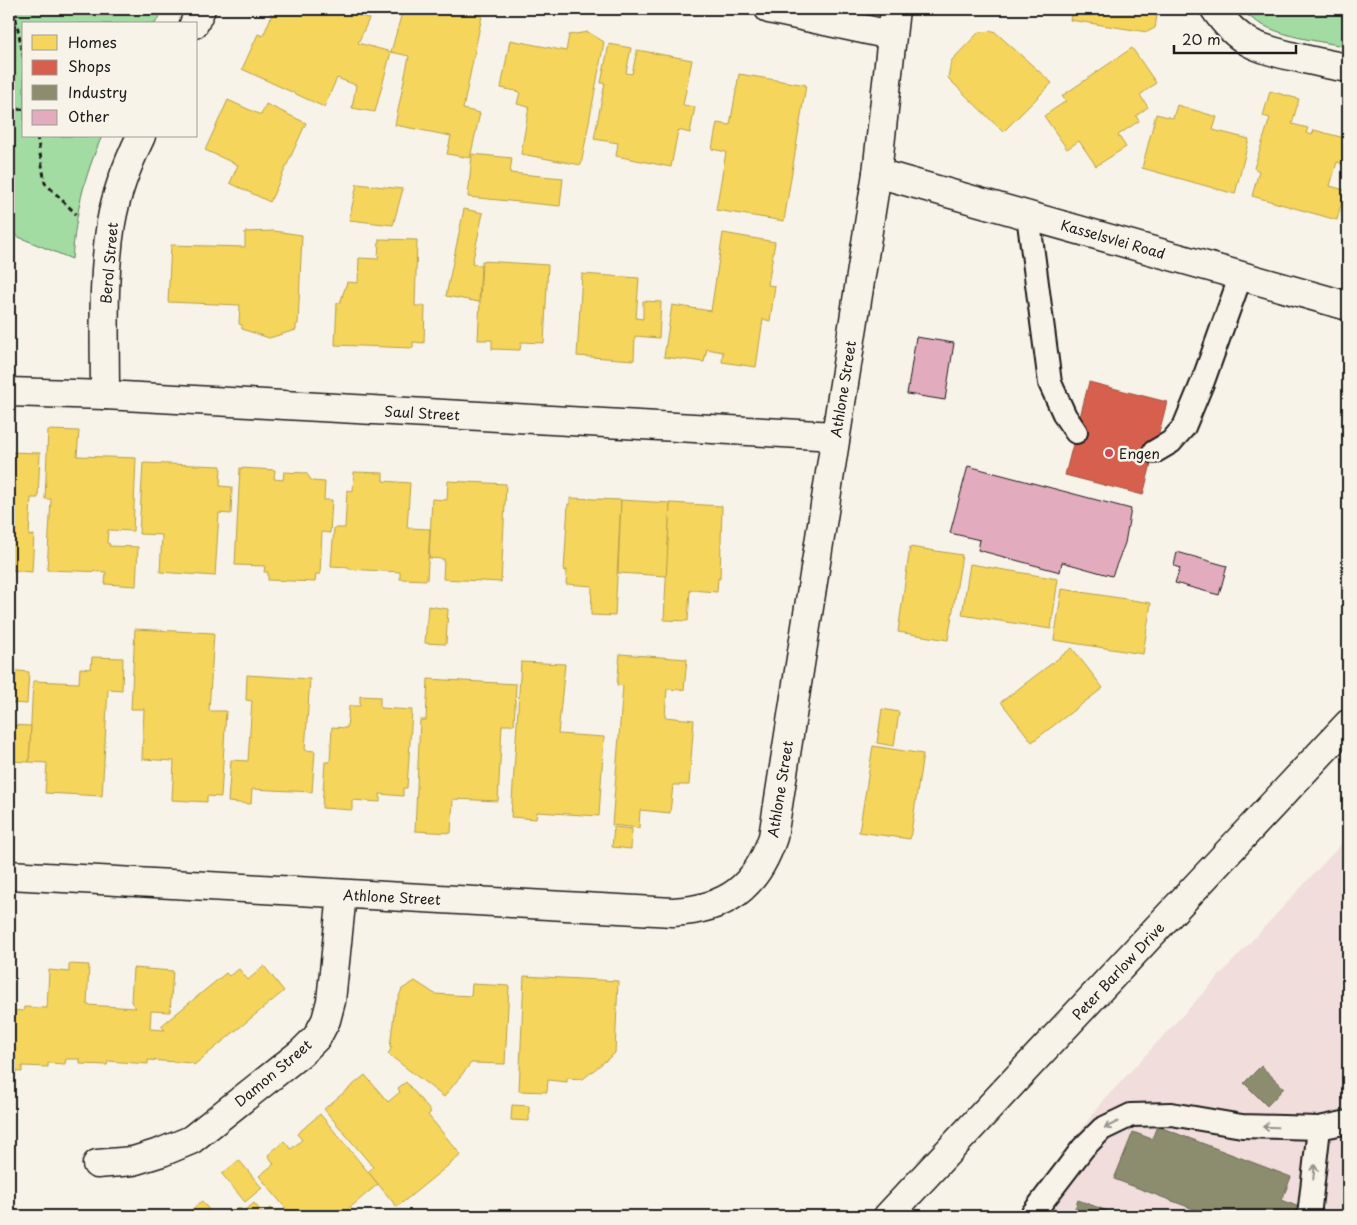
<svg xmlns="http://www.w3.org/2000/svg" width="1357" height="1225" viewBox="0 0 1357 1225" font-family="'Playpen Sans',sans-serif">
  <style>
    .built { fill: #f1dddb }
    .green { fill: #a2dca2; stroke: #5f7c5f }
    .homes { fill: #f6d55c; stroke: #b59e49 }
    .shops { fill: #d6604d; stroke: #9e4c3e }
    .industry { fill: #8c8c6e; stroke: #6a6a55 }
    .building { fill: #e3abbe; stroke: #1c1c1c }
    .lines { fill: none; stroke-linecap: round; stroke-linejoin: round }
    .lane-casing { stroke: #1c1c1c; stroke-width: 26 }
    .street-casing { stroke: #1c1c1c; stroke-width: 31 }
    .secondary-casing { stroke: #1c1c1c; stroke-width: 31 }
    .path { stroke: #1c1c1c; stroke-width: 3; stroke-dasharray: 5 4; stroke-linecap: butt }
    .lane { stroke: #f7f3e8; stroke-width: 22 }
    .street { stroke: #f7f3e8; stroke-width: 28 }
    .secondary { stroke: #f7f3e8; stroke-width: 28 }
    .oneway { stroke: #94928c }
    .poi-dot { fill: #d1495b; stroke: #f7f3e8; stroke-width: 2 }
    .labels { text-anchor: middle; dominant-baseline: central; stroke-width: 5; stroke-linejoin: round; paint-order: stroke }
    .street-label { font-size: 14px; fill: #1c1c1c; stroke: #f7f3e8 }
    .poi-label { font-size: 14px; fill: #1c1c1c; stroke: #f7f3e8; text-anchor: start }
  </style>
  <rect width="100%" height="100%" fill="#f7f3e8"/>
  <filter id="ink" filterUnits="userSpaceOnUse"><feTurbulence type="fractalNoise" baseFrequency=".02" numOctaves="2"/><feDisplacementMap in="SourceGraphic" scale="10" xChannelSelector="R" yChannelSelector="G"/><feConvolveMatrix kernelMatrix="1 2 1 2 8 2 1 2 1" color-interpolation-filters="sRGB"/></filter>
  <g filter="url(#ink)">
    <!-- built -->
    <polygon class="built" points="1348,837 1348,1216 1015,1216 1103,1101"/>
    <!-- green -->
    <g class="green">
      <path d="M9,9H163L155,24H24V136H102C83,179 76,213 72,259L9,233Z"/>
      <path d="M1241,9H1348V47C1311,39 1268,37 1241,9Z"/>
    </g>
    <!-- homes -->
    <g class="homes">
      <polygon points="272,9 346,9 369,19 358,43 391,52 375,112 352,108 356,85 337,78 324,107 242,69 258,34 263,36 272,15 270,14"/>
      <polygon points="403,9 428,9 450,13 451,9 482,16 463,109 480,113 470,158 447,154 451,136 395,125 409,56 391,52"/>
      <polygon points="1072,9 1158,9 1155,28 1147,32 1070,20"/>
      <polygon points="994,31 1052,83 1003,132 948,78 951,61 979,32"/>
      <polygon points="588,32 604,42 581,165 521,154 529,107 517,104 520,92 501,88 510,40 566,51 569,35"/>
      <polygon points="609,44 631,48 626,73 632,74 637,50 692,60 683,105 695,107 690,133 678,130 671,167 616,156 618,143 594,139 605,83 601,83"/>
      <polygon points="1132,48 1156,83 1140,95 1148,107 1136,116 1139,121 1118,135 1126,147 1096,166 1079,141 1067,149 1044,116 1066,101 1062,96"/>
      <polygon points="739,74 806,85 784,221 716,210 726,152 712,149 717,123 730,125"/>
      <polygon points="1270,91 1299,99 1292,124 1308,128 1306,133 1312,135 1314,130 1348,139 1348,158 1346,165 1337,162 1330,186 1345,190 1337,220 1252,196 1259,171 1254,168 1270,118 1263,116"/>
      <polygon points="228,100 261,115 266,104 306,123 270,202 230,183 238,165 205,150"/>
      <polygon points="1177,105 1217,117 1213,130 1249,139 1235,194 1142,168 1156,114 1173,118"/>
      <polygon points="472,154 512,158 510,173 563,178 560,206 468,197"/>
      <polygon points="357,184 403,189 393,225 349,220"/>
      <polygon points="464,209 483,213 472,264 481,265 479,302 446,296"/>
      <polygon points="274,231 302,235 298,324 296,325 296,330 269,338 242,329 242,325 239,324 240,305 168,302 171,245 245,247 245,232"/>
      <polygon points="723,233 775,242 768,285 775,286 770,321 763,319 756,367 722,362 723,352 707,349 704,362 664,357 672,305 711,311"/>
      <polygon points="379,239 417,240 415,306 425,306 424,343 413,342 413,348 335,345 337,303 340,303 347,282 358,283 359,258 378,259"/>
      <polygon points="482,261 548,265 544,343 521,342 520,350 492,349 492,340 478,340"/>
      <polygon points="582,274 639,278 636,318 643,319 643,301 661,302 659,338 635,336 634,360 577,356"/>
      <polygon points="48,430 79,431 77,456 136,458 133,531 108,530 107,543 110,544 109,546 138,547 136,586 105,584 106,572 47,570 51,499 45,499"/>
      <polygon points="9,452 40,453 38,498 31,498 29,536 34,535 32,572 9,570"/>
      <polygon points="143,463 221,466 220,486 232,487 231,514 219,513 215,576 160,572 162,535 139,534"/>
      <polygon points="240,468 275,470 274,479 283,480 284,472 306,473 312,481 325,482 324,500 332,500 330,533 322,532 320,574 316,574 315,582 268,580 268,572 264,572 265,566 235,565"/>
      <polygon points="354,472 383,473 383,481 410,483 407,528 430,529 427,580 400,579 400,572 349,569 349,567 331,566 334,528 345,528 347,490 353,491"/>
      <polygon points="448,481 506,484 501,582 443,579 444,559 429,558 432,499 447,500"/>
      <polygon points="570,498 621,500 615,616 591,615 592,586 566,584 567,570 564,571 568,504 570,504"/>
      <polygon points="621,500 670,503 667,576 618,573"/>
      <polygon points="670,503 722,506 720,579 718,578 717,592 690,590 688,621 664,620"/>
      <polygon points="910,547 962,555 948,640 898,632"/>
      <polygon points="970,564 1058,579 1051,629 962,615"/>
      <polygon points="1062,589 1151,603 1143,654 1054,640"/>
      <polygon points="428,606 448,609 446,644 425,643"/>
      <polygon points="135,629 214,633 209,711 226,711 221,797 207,796 207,802 172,800 174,761 142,759 144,709 131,709"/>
      <polygon points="1072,648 1103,688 1032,742 1001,702"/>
      <polygon points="620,654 687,659 684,690 667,689 665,717 694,720 689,785 673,785 670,813 640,810 639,828 612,825 623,686 617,685"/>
      <polygon points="92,657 123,658 122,690 108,689 102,796 45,793 47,763 29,762 33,681 79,683 80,668 91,669"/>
      <polygon points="521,662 565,664 558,734 604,737 599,816 537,812 536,819 511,817"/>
      <polygon points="9,670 29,672 27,704 12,703 10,725 31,726 29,762 9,761"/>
      <polygon points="247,675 310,679 305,750 315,751 312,792 252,789 251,804 228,802 231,760 248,761 252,701 246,700"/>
      <polygon points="428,679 516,684 514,725 502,725 498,801 453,799 451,833 415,831 420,720 426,720"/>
      <polygon points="360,696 380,697 380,708 412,710 407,788 403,788 403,796 380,794 380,802 352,800 352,810 322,808 325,762 330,762 332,727 347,728 349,706 360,706"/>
      <polygon points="882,709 899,712 894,746 877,743"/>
      <polygon points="873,746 923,754 910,839 859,832"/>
      <polygon points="614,827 632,829 631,849 612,847"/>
      <polygon points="69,964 89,965 87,1005 136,1008 131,1002 133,968 173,971 170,1012 151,1011 150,1029 165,1030 161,1026 226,973 229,976 239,969 248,980 264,966 284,991 194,1065 192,1063 148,1060 148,1064 108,1061 107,1065 80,1064 80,1059 66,1059 65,1064 48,1063 48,1067 22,1066 22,1072 9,1071 9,1010 23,1011 24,1007 47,1008 49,970 69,972"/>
      <polygon points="524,976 618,981 615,1053 583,1079 567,1078 567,1082 548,1080 547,1092 519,1091"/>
      <polygon points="415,981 435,994 471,996 472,984 509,986 505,1064 471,1063 444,1097 388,1054 392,1047 390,1047 395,1006 402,989"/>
      <polygon points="365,1075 388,1102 400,1092 398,1088 406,1082 431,1112 428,1115 461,1155 397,1207 368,1172 373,1167 324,1109"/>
      <polygon points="512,1105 529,1106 529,1121 511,1120"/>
      <polygon points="320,1114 378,1184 340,1216 292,1216 259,1176 274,1164 268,1155 284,1141 291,1149 302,1140 297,1134"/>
      <polygon points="239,1160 262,1188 245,1202 222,1174"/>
      <polygon points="202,1201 214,1216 184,1216"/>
      <polygon points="254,1203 263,1214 271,1208 278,1216 228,1216 239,1207 243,1212"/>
    </g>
    <!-- shops -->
    <polygon class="shops" points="1089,382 1167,402 1143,495 1065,475"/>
    <!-- industry -->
    <g class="industry">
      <polygon points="1261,1066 1284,1088 1267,1106 1244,1083"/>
      <polygon points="1157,1126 1291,1177 1282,1200 1299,1207 1296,1216 1212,1216 1114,1179 1133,1132 1152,1139"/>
      <polygon points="1078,1200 1121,1216 1062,1216 1065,1210 1073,1214"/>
    </g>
    <!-- building -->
    <g class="building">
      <polygon points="916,337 954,343 945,400 907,394"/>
      <polygon points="968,466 1131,509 1125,543 1112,576 1062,562 1060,572 978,550 980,540 950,533"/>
      <polygon points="1177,552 1227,566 1219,595 1175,583 1180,568 1174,566"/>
    </g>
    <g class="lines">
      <defs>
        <g id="lane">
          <polyline points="1028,215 1050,383 1065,416 1076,432"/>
          <polyline points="1154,452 1171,442 1184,427 1203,381 1241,275"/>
          <polyline points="1031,1216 1083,1148 1102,1129 1131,1115 1171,1114 1242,1126 1319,1128 1348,1122"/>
          <polyline points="1309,1216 1319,1128"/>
        </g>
        <g id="street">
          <polyline points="769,9 891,35"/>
          <path d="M1215,9C1238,43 1257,48 1295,57C1313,61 1330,65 1348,68"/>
          <polyline points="194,24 201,9"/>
          <polyline points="877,173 1348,306"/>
          <polyline points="9,392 105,395 835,436"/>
          <path d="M105,395C105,337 102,280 111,223C116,193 128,163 141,136"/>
          <path d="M9,875L673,912C726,909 756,888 773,837L877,173L895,9"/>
          <polyline points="97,1164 133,1161 162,1152 191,1140 302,1052 317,1037 326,1020 331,1001 342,894"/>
        </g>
        <polyline id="secondary" points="888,1216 1348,724"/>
      </defs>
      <!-- lane casing -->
      <use href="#lane" class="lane-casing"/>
      <!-- street casing -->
      <use href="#street" class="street-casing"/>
      <!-- secondary casing -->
      <use href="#secondary" class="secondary-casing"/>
      <!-- path -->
      <g class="path">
        <polyline points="14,9 24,60"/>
        <polyline points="9,110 24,109"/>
        <polyline points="37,136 45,183 76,214"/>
      </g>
      <!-- lane -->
      <use href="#lane" class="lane"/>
      <!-- street -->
      <use href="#street" class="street"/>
      <!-- secondary -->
      <use href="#secondary" class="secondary"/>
    </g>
    <!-- one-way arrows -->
    <defs><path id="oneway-shaft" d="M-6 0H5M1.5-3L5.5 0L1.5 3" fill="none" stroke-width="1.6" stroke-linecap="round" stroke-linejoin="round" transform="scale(1.25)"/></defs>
    <g class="oneway">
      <use href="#oneway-shaft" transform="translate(1111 1125) rotate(154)"/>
      <use href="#oneway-shaft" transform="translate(1270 1127) rotate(-178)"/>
      <use href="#oneway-shaft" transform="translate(1314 1172) rotate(-84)"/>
    </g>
  </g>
  <!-- markers -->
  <circle class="poi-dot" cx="1109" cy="453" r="5"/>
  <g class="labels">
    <!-- street labels -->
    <g class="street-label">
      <text transform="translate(1113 239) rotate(16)">Kasselsvlei Road</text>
      <text transform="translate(109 263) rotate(-85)">Berol Street</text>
      <text transform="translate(843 389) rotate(-81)">Athlone Street</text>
      <text transform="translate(422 413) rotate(3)">Saul Street</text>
      <text transform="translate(780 789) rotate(-81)">Athlone Street</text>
      <text transform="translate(392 897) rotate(3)">Athlone Street</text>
      <text transform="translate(1118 971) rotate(-47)">Peter Barlow Drive</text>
      <text transform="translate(273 1073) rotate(-40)">Damon Street</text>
    </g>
    <!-- poi labels -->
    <g class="poi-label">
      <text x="1119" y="453">Engen</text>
    </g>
  </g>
  <!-- margin -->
  <rect width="1357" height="1225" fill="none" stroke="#f7f3e8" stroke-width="30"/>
  <rect x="15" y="15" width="1327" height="1195" fill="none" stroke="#1c1c1c" stroke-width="2" filter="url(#ink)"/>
  <!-- legend -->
  <rect x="22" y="22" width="175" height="115" fill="#f7f3e8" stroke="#9f9d96"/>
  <rect x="32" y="35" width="25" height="15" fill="#f6d55c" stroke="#9f9d96"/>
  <text x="68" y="48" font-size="15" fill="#1c1c1c">Homes</text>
  <rect x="32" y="60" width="25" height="15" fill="#d6604d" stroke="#9f9d96"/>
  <text x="68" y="72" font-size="15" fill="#1c1c1c">Shops</text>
  <rect x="32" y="85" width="25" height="15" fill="#8c8c6e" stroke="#9f9d96"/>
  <text x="68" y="98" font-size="15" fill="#1c1c1c">Industry</text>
  <rect x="32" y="110" width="25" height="15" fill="#e3abbe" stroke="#9f9d96"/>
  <text x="68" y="122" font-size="15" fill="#1c1c1c">Other</text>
  <!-- scale -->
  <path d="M1174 45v8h122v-8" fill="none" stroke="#1c1c1c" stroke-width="2.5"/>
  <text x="1182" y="45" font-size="15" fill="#1c1c1c" stroke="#f7f3e8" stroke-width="4" paint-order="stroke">20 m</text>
</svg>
